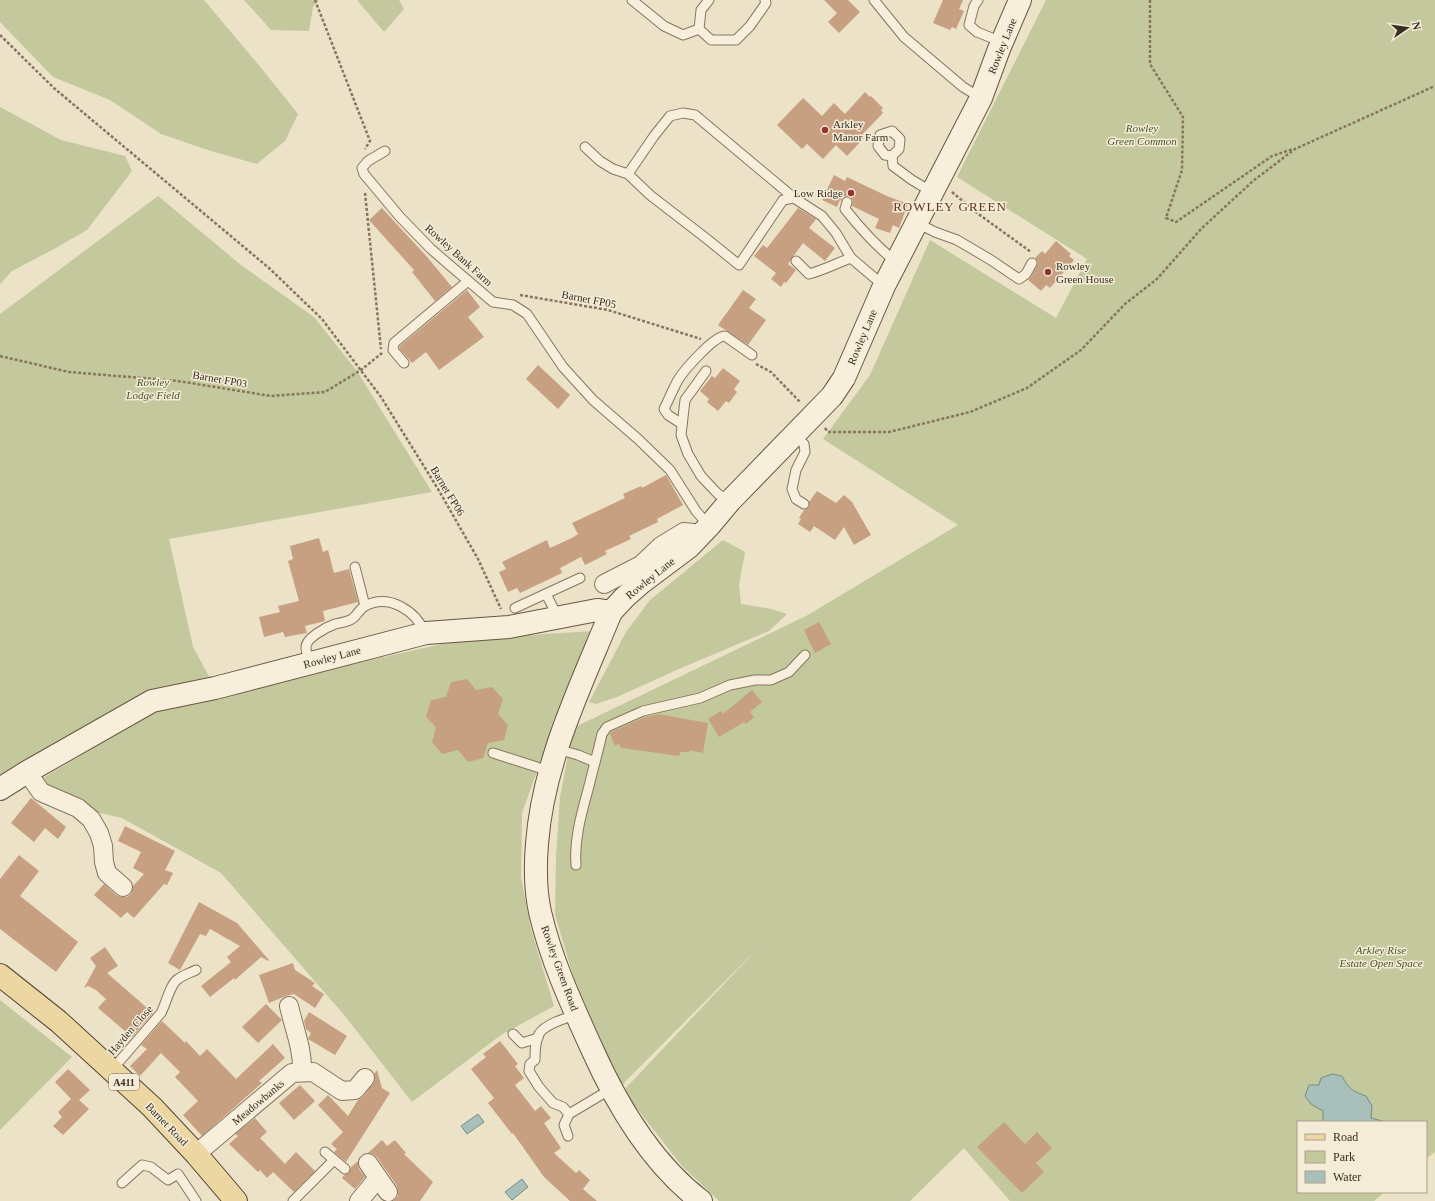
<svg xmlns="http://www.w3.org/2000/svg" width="1435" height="1201" viewBox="0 0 1435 1201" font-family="Georgia,serif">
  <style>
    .green { fill: #c3c99c }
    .water { fill: #a9c0ba; stroke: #708e87 }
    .building { fill: #c7a081 }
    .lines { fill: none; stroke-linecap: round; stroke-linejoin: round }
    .lane-casing { stroke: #87755e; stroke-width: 11 }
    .street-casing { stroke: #87755e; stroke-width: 20 }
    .secondary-casing { stroke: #685641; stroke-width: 24 }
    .primary-casing { stroke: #554332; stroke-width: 24 }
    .path { stroke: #87755e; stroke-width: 2.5; stroke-dasharray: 3 2; stroke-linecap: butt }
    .lane { stroke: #f7efdb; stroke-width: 9 }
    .street { stroke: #f7efdb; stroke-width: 18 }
    .secondary { stroke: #f7efdb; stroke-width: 22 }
    .primary { stroke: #ecd7a3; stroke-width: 22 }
    .poi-dot { fill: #923432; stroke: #f4ecd7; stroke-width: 1.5 }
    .labels { text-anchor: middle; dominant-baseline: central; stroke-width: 3; stroke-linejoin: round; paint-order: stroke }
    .shield { fill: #f4ecd7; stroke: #706658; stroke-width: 1 }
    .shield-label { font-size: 10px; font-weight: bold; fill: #382d21 }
    .street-label { font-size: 11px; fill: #382d21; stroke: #f4ecd7 }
    .poi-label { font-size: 11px; fill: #382d21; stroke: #f4ecd7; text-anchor: start }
    .park-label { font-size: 11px; font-style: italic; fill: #475329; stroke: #f4ecd7 }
    .quarter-label { font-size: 13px; letter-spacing: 1px; fill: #623223; stroke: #f4ecd7 }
  </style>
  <rect width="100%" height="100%" fill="#ece2c8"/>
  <!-- green -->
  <g class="green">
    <polygon points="0,0 204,0 262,69 298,114 285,141 257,164 211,151 161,134 110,100 53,77 0,22"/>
    <polygon points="244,0 319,0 313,7 309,31 271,30"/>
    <polygon points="357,0 399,0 404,9 384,32"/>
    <polygon points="1046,0 1435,0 1435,1152 1426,1159 1426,1122 1298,1122 1298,1192 1385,1192 1374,1201 1010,1201 964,1148 910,1201 719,1201 682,1166 623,1091 760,946 621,1086 575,982 555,915 556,856 560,797 573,728 806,616 958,525 823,439 870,375 930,240 1056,318 1087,259 957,177"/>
    <polygon points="0,107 61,140 125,156 132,171 87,230 54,249 12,271 0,284"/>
    <polygon points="158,196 241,265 314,317 357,371 432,492 169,539 193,647 211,680 0,778 0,314"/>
    <polygon points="723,540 745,552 739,585 741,604 771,609 787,614 769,631 679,669 617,697 596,704 589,702 626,632 650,600"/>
    <polygon points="593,631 556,719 522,813 521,877 531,929 554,1006 501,1035 412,1102 345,1016 221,873 122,818 78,808 45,789 41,779 152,713 218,694 464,639"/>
    <polygon points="0,1000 72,1057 0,1130"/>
  </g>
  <!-- water -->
  <g class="water">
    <path d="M1332,1074L1342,1076C1349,1089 1352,1091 1366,1096L1372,1106L1371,1118L1386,1122H1323V1111L1311,1104L1305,1096L1309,1085H1319L1321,1078Z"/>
    <polygon points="478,1114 484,1122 467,1134 461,1126"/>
    <polygon points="522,1179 528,1187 512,1200 505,1192"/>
  </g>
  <!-- building -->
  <g class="building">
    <polygon points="824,0 848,0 860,12 839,33 828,22 837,13"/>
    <polygon points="943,0 963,0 959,9 964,11 956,29 952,27 950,30 933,23"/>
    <polygon points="865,92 870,97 871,96 883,108 881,110 883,113 861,136 864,138 847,156 836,145 823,159 807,144 802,149 777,125 803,98 822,116 834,103 845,114"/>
    <polygon points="834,175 845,181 847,177 887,196 908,204 899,228 893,225 890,233 875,228 879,219 852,206 853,200 849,196 843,197 841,201 840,200 837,207 822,200"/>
    <polygon points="382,208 428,258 452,287 435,301 412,272 414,270 369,220"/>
    <polygon points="798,208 816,219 809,228 835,248 825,261 803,243 788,264 796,270 786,283 784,282 781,287 771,279 776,273 754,256 763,245 767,248"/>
    <polygon points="1056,241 1071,254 1069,256 1074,260 1050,288 1046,285 1041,291 1028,280 1031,277 1037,266 1038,262 1035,258 1042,251 1045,254"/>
    <polygon points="467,290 480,307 468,317 484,337 439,370 426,352 412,363 399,348 400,346"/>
    <polygon points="743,290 756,299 749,308 766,320 748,345 718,325"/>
    <polygon points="538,365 570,395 558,409 526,379"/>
    <polygon points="723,368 740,381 734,389 737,392 729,403 726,401 718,411 707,402 709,399 700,391 712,376 715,378"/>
    <polygon points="666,475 683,505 657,519 658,522 629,536 631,539 605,551 607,554 585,565 581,557 560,568 562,573 520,593 517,588 508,592 499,572 506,569 502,562 547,540 550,548 572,538 578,534 572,523 625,498 623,494 641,486 642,488"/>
    <polygon points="817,491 836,503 844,495 852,502 871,535 854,545 844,527 835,540 814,526 810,532 798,524 801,519 799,518 804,510 809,507 809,502"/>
    <polygon points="319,538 323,552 328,550 334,573 349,569 358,602 323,611 325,621 305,626 307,633 285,637 283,632 264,637 259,617 280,612 278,606 299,601 288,561 293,559 290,546"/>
    <polygon points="819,622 831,644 815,653 804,630"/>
    <polygon points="467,679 476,690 492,687 503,699 498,714 508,725 504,740 488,743 483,758 468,762 458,750 442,754 432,742 436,727 426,717 431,700 446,697 451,682"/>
    <polygon points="752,690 762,702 750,712 754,717 746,724 744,722 719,737 708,719 721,711 723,714"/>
    <polygon points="658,714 708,723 703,753 689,750 689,752 680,752 679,756 621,748 619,744 615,746 610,734 611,732 645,717 651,716"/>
    <polygon points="31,798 66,827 58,839 45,828 34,842 11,823"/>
    <polygon points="125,826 175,851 165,870 173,873 167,885 164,884 134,918 127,912 121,918 94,895 104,884 116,895 121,897 127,897 131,894 133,886 144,874 133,868 141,852 118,841"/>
    <polygon points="19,855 39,871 20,896 78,942 56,972 0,929 0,879"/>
    <polygon points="199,902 237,923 269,960 268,961 261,957 235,980 234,978 210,997 201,986 231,962 227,957 240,946 210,929 206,936 200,934 180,970 168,963"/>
    <polygon points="105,947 118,966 107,973 153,1013 132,1037 98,1008 106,999 96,990 88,986 84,988 96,966 90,958"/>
    <polygon points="293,963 295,970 315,983 312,986 324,994 315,1008 294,994 286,996 269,1003 259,975"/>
    <polygon points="266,1004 282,1020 258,1043 242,1027"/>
    <polygon points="309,1012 347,1036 335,1055 308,1039 311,1033 306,1029 304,1021"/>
    <polygon points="162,1021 185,1043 186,1041 200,1056 207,1049 236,1079 273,1044 285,1058 259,1081 262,1083 202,1136 183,1115 198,1101 175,1077 180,1072 161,1053 140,1076 130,1066 147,1049 141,1045"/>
    <polygon points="500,1041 518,1064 515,1066 524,1078 515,1085 535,1111 541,1106 551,1118 544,1123 561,1148 554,1153 576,1173 579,1170 590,1180 583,1189 597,1201 570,1201 544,1177 513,1133 512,1134 488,1103 494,1098 471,1069 486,1057 483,1054"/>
    <polygon points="68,1069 90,1090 79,1100 89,1109 63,1135 53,1126 62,1117 58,1112 71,1099 55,1082"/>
    <polygon points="377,1070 382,1088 390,1093 346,1162 334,1152 337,1149 331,1144 343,1132 318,1105 328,1095 348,1116 358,1100 363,1097 373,1084 375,1079 374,1074"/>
    <polygon points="300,1085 315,1101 294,1120 279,1103"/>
    <polygon points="255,1118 267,1132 260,1138 285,1164 296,1152 315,1171 294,1192 273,1172 267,1178 260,1170 258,1172 229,1144 238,1136 235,1134"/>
    <polygon points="1004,1122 1025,1144 1037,1132 1052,1148 1036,1163 1044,1172 1022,1193 977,1147"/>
    <polygon points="382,1140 387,1146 395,1140 406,1153 404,1154 433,1182 420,1201 393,1201 398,1196 398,1191 397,1186 377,1157 373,1154 368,1153"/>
    <polygon points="358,1161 359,1169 365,1177 355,1189 342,1178 344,1175 349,1173 351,1167"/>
  </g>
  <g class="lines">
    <defs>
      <g id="lane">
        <polyline points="632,0 664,26 683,35 699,29"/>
        <polyline points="709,0 701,10 699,29 711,40 736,40 750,26 766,3 765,0"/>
        <polyline points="874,0 904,37 963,87 981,98"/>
        <polyline points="978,0 974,6 969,25 977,32 1002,42"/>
        <polyline points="585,147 600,161 613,169 628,174 650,195 707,239 739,265 783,200 794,198 822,216 836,233 851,258"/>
        <polyline points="385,151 368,161 362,168 364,174 400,217 431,249 453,268 493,302 513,305 527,314 563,367 593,400 638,439 670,470 696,511 709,526"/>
        <polyline points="892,156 885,155 878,146 880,135 892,131 900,139 899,149 892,156 893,166 912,180 932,192"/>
        <polyline points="628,174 654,136 670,116 683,113 695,115 794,198"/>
        <path d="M847,202L845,209C860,228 876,246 896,262"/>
        <polyline points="917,223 935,232 957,240 991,260 1019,279 1026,274 1032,263"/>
        <path d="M796,261L809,274C824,270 837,263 851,258L884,286"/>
        <polyline points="404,363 393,350 394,343 468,281"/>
        <polyline points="706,371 685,400 681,435 688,454 701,476 718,494 730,501"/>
        <path d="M682,424L668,415L664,409C669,399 673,389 678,380C684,370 714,336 725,336L752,355"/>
        <polyline points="794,435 804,444 805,452 796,470 792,489 796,499 804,504"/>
        <polyline points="355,567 365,606"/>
        <polyline points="546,594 558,617"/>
        <polyline points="515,608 580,578"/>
        <path d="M310,663C308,658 306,653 306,648C305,638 327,627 335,624C340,623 346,622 350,620C356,618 359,609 365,606C389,593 416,611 425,633"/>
        <polyline points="557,749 578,755 595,762"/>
        <polyline points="493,753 549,771"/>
        <path d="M576,865C574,838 582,812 589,786C593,769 598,752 602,734L607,727L643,711L700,698L730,685L755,680H771L789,672L805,655"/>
        <polyline points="513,1034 522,1043 538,1038"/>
        <path d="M111,1071L161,1013C166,1004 170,984 178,979C183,975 190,973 196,970"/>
        <path d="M569,1114L563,1107L553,1103L539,1087L529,1071L530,1064L535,1060C535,1051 535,1042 539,1034C545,1024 566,1018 576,1015"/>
        <polyline points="568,1136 564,1125 569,1114 611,1089"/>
        <polyline points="325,1152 345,1169"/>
        <polyline points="122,1183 142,1165 151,1167 168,1180 178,1174 196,1201"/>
        <polyline points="293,1201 334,1160"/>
      </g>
      <g id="street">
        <polyline points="604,584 641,565 661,546 684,532 702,534"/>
        <polyline points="27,772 41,792 78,808 91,819 99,833 103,846 104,862 107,873 123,887"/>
        <path d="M289,1006C294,1029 303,1049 302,1072"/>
        <polyline points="196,1154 292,1073 313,1072 342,1091 355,1090 365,1078"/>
        <polyline points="368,1163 388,1192"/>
        <polyline points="359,1201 378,1178"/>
      </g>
      <g id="secondary">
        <path d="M611,612C580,688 543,762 537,844C535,868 535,889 540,912C551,960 572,1005 592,1049C617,1105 651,1163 701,1201"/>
        <polyline points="0,789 27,772 152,701 215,688 426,633 509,627 597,610 611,612 625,597 641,583 689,547 709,526 730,501 832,396 844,378 884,286 981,98 999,49 1020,0"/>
      </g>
      <polyline id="primary" points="0,975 58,1021 152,1107 196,1154 236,1201"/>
    </defs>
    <!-- lane casing -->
    <use href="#lane" class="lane-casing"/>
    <!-- street casing -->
    <use href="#street" class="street-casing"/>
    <!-- secondary casing -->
    <use href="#secondary" class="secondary-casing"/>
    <!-- primary casing -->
    <use href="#primary" class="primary-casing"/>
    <!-- path -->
    <g class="path">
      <polyline points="315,0 370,141 365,149"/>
      <polyline points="1150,0 1150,64 1183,117 1182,170 1166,218 1176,222 1272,156 1293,149"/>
      <polyline points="0,35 55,89 269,268 322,319 381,397 438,489 478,559 501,609"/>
      <polyline points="952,192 977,213 1031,252"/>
      <polyline points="365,193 381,349"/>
      <polyline points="520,295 608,310 701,339"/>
      <polyline points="0,356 69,372 178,381 271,396 325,392 361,370 382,353"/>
      <polyline points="756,364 771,372 800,402"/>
      <polyline points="825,428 828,432 889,432 970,412 1027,388 1081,350 1125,304 1157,279 1202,228 1253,181 1295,149 1435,86"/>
    </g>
    <!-- lane -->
    <use href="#lane" class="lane"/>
    <!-- street -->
    <use href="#street" class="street"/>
    <!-- secondary -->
    <use href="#secondary" class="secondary"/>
    <!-- primary -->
    <use href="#primary" class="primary"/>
  </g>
  <!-- markers -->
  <g class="poi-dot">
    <circle cx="825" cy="130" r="4"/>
    <circle cx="851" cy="193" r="4"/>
    <circle cx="1048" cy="272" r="4"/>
  </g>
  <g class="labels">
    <!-- shield labels -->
    <rect class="shield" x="109" y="1074" width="30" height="16" rx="3"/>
    <g class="shield-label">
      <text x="124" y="1082">A411</text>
    </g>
    <!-- street labels -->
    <g class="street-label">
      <text transform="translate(1002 46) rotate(-68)">Rowley Lane</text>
      <text transform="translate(459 255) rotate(42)">Rowley Bank Farm</text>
      <text transform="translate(589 299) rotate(11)">Barnet FP05</text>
      <text transform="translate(862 337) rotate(-67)">Rowley Lane</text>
      <text transform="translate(220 379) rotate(10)">Barnet FP03</text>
      <text transform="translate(448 491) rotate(59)">Barnet FP06</text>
      <text transform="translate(650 578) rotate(-39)">Rowley Lane</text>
      <text transform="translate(332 657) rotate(-15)">Rowley Lane</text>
      <text transform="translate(560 968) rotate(70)">Rowley Green Road</text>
      <text transform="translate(130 1030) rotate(-49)">Hayden Close</text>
      <text transform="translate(258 1102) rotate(-40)">Meadowbanks</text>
      <text transform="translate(167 1124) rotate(46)">Barnet Road</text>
    </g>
    <!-- poi labels -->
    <g class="poi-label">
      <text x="833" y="124">Arkley<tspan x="833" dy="13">Manor Farm</tspan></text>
      <text x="843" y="193" text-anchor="end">Low Ridge</text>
      <text x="1056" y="266">Rowley<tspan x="1056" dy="13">Green House</tspan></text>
    </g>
    <!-- park labels -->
    <g class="park-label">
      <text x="1142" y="128">Rowley<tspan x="1142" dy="13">Green Common</tspan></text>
      <text x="153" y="382">Rowley<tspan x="153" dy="13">Lodge Field</tspan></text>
      <text x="1381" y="950">Arkley Rise<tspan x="1381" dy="13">Estate Open Space</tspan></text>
    </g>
    <!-- quarter labels -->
    <g class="quarter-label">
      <text x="950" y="206">ROWLEY GREEN</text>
    </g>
  </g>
  <!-- legend -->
  <rect x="1297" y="1121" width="130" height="72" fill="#f4ecd7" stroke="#a9a08e"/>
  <rect x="1305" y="1134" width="20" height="6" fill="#ecd7a3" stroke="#a9a08e"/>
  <text x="1333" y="1141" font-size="12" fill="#382d21">Road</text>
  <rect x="1305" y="1151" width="20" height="12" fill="#c3c99c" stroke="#a9a08e"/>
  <text x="1333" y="1161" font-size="12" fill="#382d21">Park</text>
  <rect x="1305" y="1171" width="20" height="12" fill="#a9c0ba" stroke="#a9a08e"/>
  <text x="1333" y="1181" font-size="12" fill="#382d21">Water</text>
  <!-- north arrow -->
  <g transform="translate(1407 28) rotate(77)" stroke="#f4ecd7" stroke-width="3" paint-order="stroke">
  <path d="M0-3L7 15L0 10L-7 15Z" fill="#382d21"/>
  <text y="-6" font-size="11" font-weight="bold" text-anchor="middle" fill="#382d21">N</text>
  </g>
</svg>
